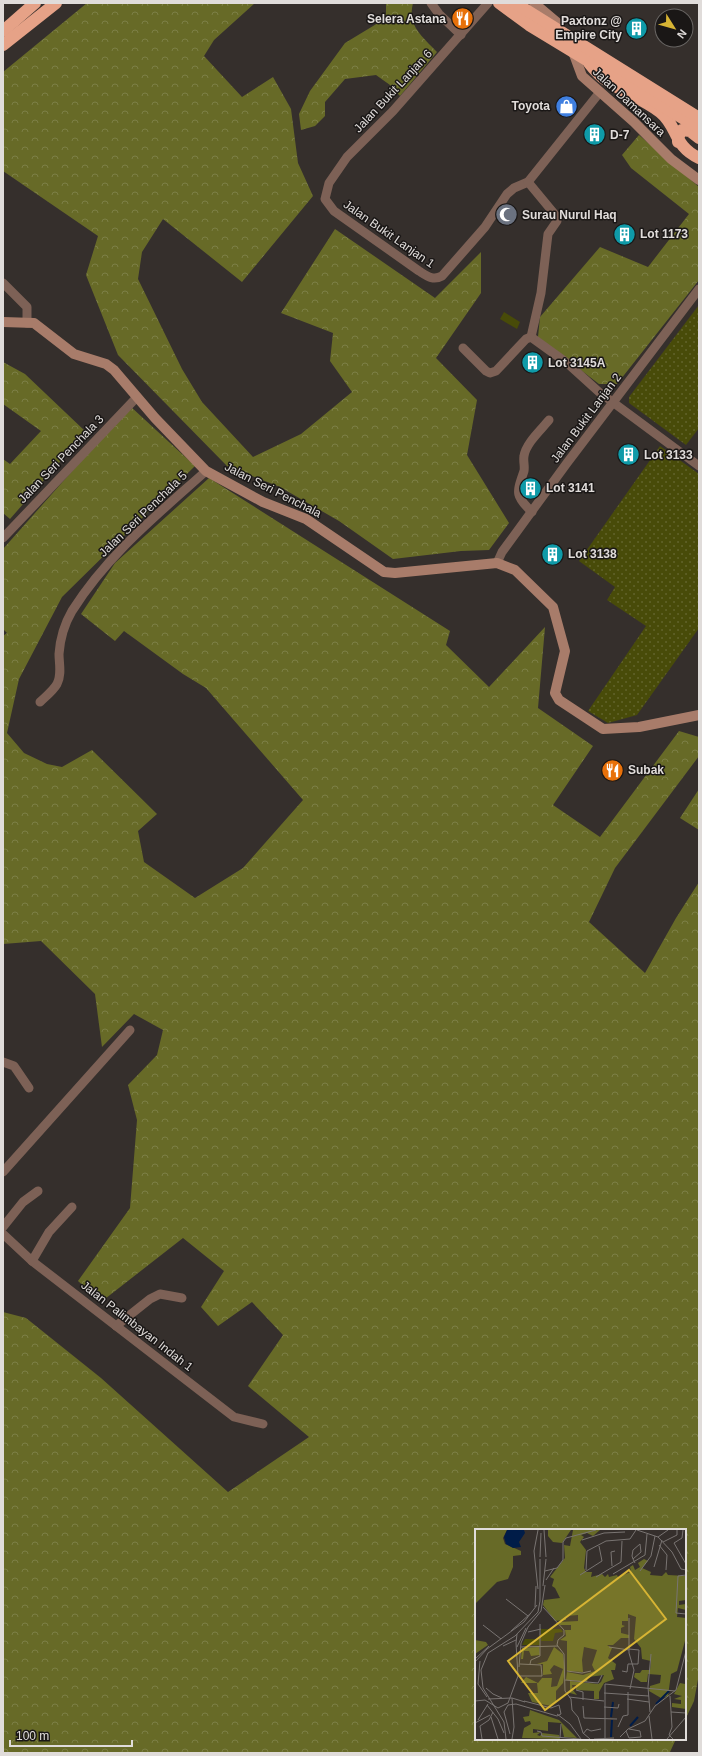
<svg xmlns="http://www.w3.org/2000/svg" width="702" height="1756" viewBox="0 0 702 1756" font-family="Helvetica,sans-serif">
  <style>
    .grass { fill: url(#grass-dots) }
    .forest { fill: url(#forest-crowns) }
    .pitch { fill: #484b09 }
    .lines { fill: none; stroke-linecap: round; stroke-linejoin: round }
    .street { stroke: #7d6156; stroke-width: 9 }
    .secondary { stroke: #a87c6a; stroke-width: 10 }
    .highway { stroke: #e6a287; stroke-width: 12 }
    .highway-bridge { stroke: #e6a287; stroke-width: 12 }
    .labels { text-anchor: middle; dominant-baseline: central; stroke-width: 3; stroke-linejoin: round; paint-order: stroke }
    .poi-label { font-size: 12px; font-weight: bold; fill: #e0dcda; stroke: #1a1716; text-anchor: start }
    .street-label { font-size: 12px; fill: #e0dcda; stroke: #1a1716 }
    .inset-river { fill: none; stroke: #001c48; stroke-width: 2 }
    .inset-road { fill: none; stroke: #797472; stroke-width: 1 }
    .view { fill: #d7b434; fill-opacity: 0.15; stroke: #d7b434; stroke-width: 2 }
    .inset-edge { fill: none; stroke: #e0dcda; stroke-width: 2 }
  </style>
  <defs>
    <pattern id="grass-dots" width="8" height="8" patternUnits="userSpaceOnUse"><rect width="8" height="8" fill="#484b09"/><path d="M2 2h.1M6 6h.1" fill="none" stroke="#62642c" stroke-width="1.8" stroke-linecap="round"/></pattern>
    <pattern id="forest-crowns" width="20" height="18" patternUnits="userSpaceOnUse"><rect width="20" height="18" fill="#676a27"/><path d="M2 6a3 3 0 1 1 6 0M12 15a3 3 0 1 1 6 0" fill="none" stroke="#7c7f46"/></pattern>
  </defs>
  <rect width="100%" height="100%" fill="#352f2c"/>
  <!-- grass -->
  <g class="grass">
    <polygon points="699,305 699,428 686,445 629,403 629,397"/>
    <polygon points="660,446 699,474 699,628 637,715 608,723 588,711 646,626 607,600 615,587 579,561"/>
  </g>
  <!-- forest -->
  <g class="forest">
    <polygon points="87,3 255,3 214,40 204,56 242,97 273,77 291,109 298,163 313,196 242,282 163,219 142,252 138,279 182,369 202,402 253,457 301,434 352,392 330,361 333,333 281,313 335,229 435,298 481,252 481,293 436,358 477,400 467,455 509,523 489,550 461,551 393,559 339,521 280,487 227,466 118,355 86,275 98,236 3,171 3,72"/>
    <path d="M386,3H413C407,26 423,37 437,52L400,96L390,85L376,75L345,79L325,102V116L315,126L301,130L299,114L310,91L345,43L378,23L386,13Z"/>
    <polygon points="639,135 699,187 699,280 617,384 599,384 538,337 540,317 600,247 648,267 689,214 631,168 622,155"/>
    <polygon points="3,362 25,374 86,432 10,519 3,513 3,459 10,464 41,431 3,404"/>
    <polygon points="130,406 195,466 62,597 19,679 7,733 24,753 47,764 62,767 92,750 157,814 138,831 144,862 195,898 243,868 303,800 206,688 183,674 124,631 115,641 81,614 115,563 209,478 450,631 446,645 489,687 545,627 538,708 593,746 553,805 600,837 679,731 699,737 699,756 615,868 589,922 645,973 676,918 699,882 699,1674 694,1701 685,1720 685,1530 476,1530 476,1739 676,1739 670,1752 672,1753 3,1753 3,1312 26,1318 101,1378 228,1492 309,1437 248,1386 283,1335 252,1302 218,1326 201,1307 224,1271 183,1238 101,1302 78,1281 130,1208 137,1120 128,1085 157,1055 163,1030 134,1014 102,1047 95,994 41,941 3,944 3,636 7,633 3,629 3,549"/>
    <polygon points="699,789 699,830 680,818"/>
  </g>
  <!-- pitch -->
  <polygon class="pitch" points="504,312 520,322 517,329 500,319"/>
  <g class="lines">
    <!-- street -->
    <g class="street">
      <polyline points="431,3 439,14 461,35"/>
      <path d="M488,3L393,111L347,157L329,183L325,199L334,211L419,271C427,276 433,281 442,276L485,227L507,194L514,188L528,182L600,92"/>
      <polyline points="528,182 557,217 557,221 548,234 541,293 531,337"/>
      <polyline points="3,283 27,307 27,323"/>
      <polyline points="531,337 567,363 599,392 699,466"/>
      <polyline points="463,348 486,371 490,373 496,371 526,339 531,337"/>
      <path d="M532,512C514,495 517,492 524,471C525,466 523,461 524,456C526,443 541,430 549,420"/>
      <polyline points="3,538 137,397"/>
      <polyline points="497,563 502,552 567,463 699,289"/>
      <path d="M40,702C45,697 53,691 57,684C62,675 59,663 59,654C60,640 65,623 72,611C107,555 158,514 206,471"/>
      <polyline points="3,1062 14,1066 29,1088"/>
      <polyline points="3,1172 130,1030"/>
      <polyline points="3,1227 23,1202 38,1191"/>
      <polyline points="3,1234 32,1261 234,1417 263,1424"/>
      <polyline points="32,1261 49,1232 72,1207"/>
      <polyline points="116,1326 150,1299 160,1294 182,1298"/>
    </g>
    <!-- secondary -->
    <g class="secondary">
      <polyline points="534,3 559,24"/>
      <polyline points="572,49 582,76 634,122 671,159 699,180"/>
      <polyline points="3,322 34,323 74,354 106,364 114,370 155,418 206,471 263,502 306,519 384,572 395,573 497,563 515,570 553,607 565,651 555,693 559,700 603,729 639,727 699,715"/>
    </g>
    <!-- highway -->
    <g class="highway">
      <polyline points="3,31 35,3"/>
      <polyline points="3,45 56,3"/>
      <path d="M589,63C593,68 597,73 602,77C619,91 642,98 660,112C678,126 673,146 699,158"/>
      <polyline points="678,142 678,137 682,130 690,131 699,138"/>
    </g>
    <!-- highway-bridge -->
    <g class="highway-bridge">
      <polyline points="499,3 529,25 699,128"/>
      <polyline points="515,3 699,118"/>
    </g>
  </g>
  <!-- icons -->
  <defs>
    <symbol id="restaurant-disc" viewBox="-11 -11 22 22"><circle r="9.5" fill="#e8710a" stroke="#1a1716"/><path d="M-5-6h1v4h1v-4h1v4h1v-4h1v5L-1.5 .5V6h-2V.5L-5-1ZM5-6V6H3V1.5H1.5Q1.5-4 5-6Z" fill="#fff"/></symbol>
    <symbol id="building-disc" viewBox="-11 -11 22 22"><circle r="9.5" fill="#0f9aa8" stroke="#1a1716"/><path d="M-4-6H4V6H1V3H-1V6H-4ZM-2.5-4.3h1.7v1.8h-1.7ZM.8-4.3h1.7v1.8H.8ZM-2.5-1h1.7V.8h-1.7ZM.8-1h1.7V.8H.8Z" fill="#fff"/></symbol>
    <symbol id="shop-disc" viewBox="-11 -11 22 22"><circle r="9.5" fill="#3f7fe0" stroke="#1a1716"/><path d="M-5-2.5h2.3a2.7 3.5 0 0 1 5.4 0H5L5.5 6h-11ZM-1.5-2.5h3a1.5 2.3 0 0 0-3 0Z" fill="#fff"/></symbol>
    <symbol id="mosque-disc" viewBox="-11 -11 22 22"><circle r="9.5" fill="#6b7280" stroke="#1a1716"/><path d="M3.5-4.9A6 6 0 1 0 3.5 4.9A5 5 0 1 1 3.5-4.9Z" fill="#fff"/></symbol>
  </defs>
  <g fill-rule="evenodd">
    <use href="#restaurant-disc" x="450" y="6" width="25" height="25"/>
    <use href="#building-disc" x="624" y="16" width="25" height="25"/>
    <use href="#shop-disc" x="554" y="94" width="25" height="25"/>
    <use href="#building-disc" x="582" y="122" width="25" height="25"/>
    <use href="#mosque-disc" x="494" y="202" width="25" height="25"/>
    <use href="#building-disc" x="612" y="222" width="25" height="25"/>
    <use href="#building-disc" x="520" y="350" width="25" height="25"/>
    <use href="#building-disc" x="616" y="442" width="25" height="25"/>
    <use href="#building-disc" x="518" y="476" width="25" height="25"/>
    <use href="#building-disc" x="540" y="542" width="25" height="25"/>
    <use href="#restaurant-disc" x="600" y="758" width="25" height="25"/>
  </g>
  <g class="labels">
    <!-- poi labels -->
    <g class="poi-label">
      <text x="446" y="19" text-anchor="end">Selera Astana</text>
      <text x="622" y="21" text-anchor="end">Paxtonz @<tspan x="622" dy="14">Empire City</tspan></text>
      <text x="550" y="106" text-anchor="end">Toyota</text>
      <text x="610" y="135">D-7</text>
      <text x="522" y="215">Surau Nurul Haq</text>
      <text x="640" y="234">Lot 1173</text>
      <text x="548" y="363">Lot 3145A</text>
      <text x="644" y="455">Lot 3133</text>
      <text x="546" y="488">Lot 3141</text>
      <text x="568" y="554">Lot 3138</text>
      <text x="628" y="770">Subak</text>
    </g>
    <!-- street labels -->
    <g class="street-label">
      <text transform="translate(393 91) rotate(-47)">Jalan Bukit Lanjan 6</text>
      <text transform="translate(629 102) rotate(43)">Jalan Damansara</text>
      <text transform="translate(389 234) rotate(35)">Jalan Bukit Lanjan 1</text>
      <text transform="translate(586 418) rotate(-53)">Jalan Bukit Lanjan 2</text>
      <text transform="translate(61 459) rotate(-46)">Jalan Seri Penchala 3</text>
      <text transform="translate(273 490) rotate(27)">Jalan Seri Penchala</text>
      <text transform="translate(143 514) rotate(-44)">Jalan Seri Penchala 5</text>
      <text transform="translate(137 1326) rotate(38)">Jalan Palimbayan Indah 1</text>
    </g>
  </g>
  <!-- overview -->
  <g transform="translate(475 1529)">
    <rect width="211" height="211" fill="#352f2c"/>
    <path d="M66,100H86L88,103L80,104L78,112H66ZM50,110H65V116H47Z" fill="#484b09"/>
    <path d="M0,1H32L28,9L30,15L46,22V26L38,27V38L33,50L22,53L0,75ZM73,1H96L87,14L78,13L73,7ZM98,1H125L118,7L112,4L106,6L109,8L105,13L111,21L109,39L111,43H117L116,48L127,45L130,48L133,45L134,48L142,46L143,48L156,43L155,38L158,36L160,41L165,38L163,34L169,30L173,32L167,39L176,43L175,46L187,47L191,43L193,46L211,47V71L204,72V76L211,75V81L203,79L202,88L211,89V108L202,142L196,145L193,167L186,169L174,162L175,157L185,154L186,146L173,145L172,153H166L159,148L160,144H165L167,141H175L176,132L167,130L166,119L159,110L161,88L153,85V92H147V96L150,97L146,99V104L154,106V109H146L138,116H132L137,119L133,129L141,135L140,141H136L139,150L129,154L124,163V170H119V162L101,161V156H97L98,161L102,166L95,164V152L123,155L126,153L129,146L113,148L112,153L91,151L92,143L108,146L120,142L117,136L122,121L109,118L107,131L108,143L92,142V112L85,111L91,107L90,101H96V96H85L84,93L103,92V86L91,87V91L80,92L68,76L69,71L85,69L80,59L77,57L79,50L75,48L90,29L89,16L95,17ZM0,111L11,113L13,116L0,125ZM64,118L65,126L56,127L54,122H49L48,130H46L47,119ZM79,118L88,125L90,141L88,154L81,162V173L76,177L57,173L53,164H63L62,154H46L51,148L63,154L67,149H77L76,158L82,157L88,140L79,136L75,141L77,145L68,146V135H62L72,132ZM211,149V180L197,178V174L206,175V171L199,170L207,167L199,165L205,154L210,155ZM55,181L84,191L102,209L89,208L86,194L73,193V202L58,200V204L66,203L62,206L65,207L67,204L84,206L85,210L47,209L49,199L56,195L55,192L50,193L48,188L54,187Z" fill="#676a27"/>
    <path d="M32,1H49L50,4L44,13L46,18L38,19L31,15L29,8Z" fill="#001c48"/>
    <path class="inset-river" d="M181,175L194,162M136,188L138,173M155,197L163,188M136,208L137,191"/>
    <path class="inset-road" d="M69,1L71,28M162,1L183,8L197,23L206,40L211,41M208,1L207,9L199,14L211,35M183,8L193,1M107,11L129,4L150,3M188,13L202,6V1M184,16L192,26L191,41M65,28L66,4M158,30L166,23L165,15L158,21L157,27L158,30L160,34M137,37L136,23L140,22M179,38L187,11M111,41L112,22L131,12L155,10L161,1M70,42L82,39L88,31V13L91,9L121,1M165,42L176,27L180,7M138,45L170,26L172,5M105,46L127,32L124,17M211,46L203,47L201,84L211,85M121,48L146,33L147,12M71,51L79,39M68,57L71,30M63,60L59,22L63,1M31,70L53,87M60,78L61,57M68,78L89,101V106L83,111L82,116L89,125L90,162L96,170L97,181L103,188L108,204L115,210M154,89V124L159,141L155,160M65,95V127M8,96L26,110M36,102L56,84M53,103L66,100M28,117L41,111M42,118L51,99M46,118L83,117M134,118L154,121M0,130L14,117M5,132L3,155L12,168M0,133L12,120L49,93L62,76M55,135L56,131L65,127M44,138L46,114L53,98L66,82L70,56M92,142L107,144L116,142M147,142L152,143L153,135H163L164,121L154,120M43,147H67L66,136L45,135M90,151L123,154L127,146M11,159L18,165L27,169M101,161L108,163V171M129,164L174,167M195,167L197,198L194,206L198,210M94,168L129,172M13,170L37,169L50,173M152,170L174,173M0,172L10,171L23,179L33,174L43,147L41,114L42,105M12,176L23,190L29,204M108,177L109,189L142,190M129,178L143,179L144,175M175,183L173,158L176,125M196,183L211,184M82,185L95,195L106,210M174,187L177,210M16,188L23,210M3,191L13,175M0,194L15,186M143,198L148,187L153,186V163M62,202L66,203L67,207L105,210M151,202L154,209L166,208L165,202L154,200M35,205L29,183L33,176L41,175L82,187L86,185L84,176L76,179L49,172M108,205L112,200L116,202L126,200M145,208L153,200L170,192L180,177L201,161L211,122M85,209L86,195M7,210L5,197L14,191L18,183M31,210L29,193L8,159L6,141L13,124L40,107L63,83L65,72V30M37,210L39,198L37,169M119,210L139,209M130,210V155L200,162M192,210L211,188"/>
    <path class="view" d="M154,41L191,90L70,181L33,132Z"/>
    <rect width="211" height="211" class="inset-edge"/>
  </g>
  <!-- border -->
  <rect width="702" height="1756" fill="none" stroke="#e0dcda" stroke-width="8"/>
  <!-- north arrow -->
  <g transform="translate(674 28) rotate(127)"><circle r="19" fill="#1a1716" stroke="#696664"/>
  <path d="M0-3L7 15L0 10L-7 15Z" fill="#d7b434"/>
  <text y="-6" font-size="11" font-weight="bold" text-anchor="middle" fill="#e0dcda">N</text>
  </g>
  <!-- scale -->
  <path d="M10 1740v6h122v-6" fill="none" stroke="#e0dcda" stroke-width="2"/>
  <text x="16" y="1740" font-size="12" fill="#e0dcda" stroke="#1a1716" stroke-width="3" paint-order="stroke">100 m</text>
</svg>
